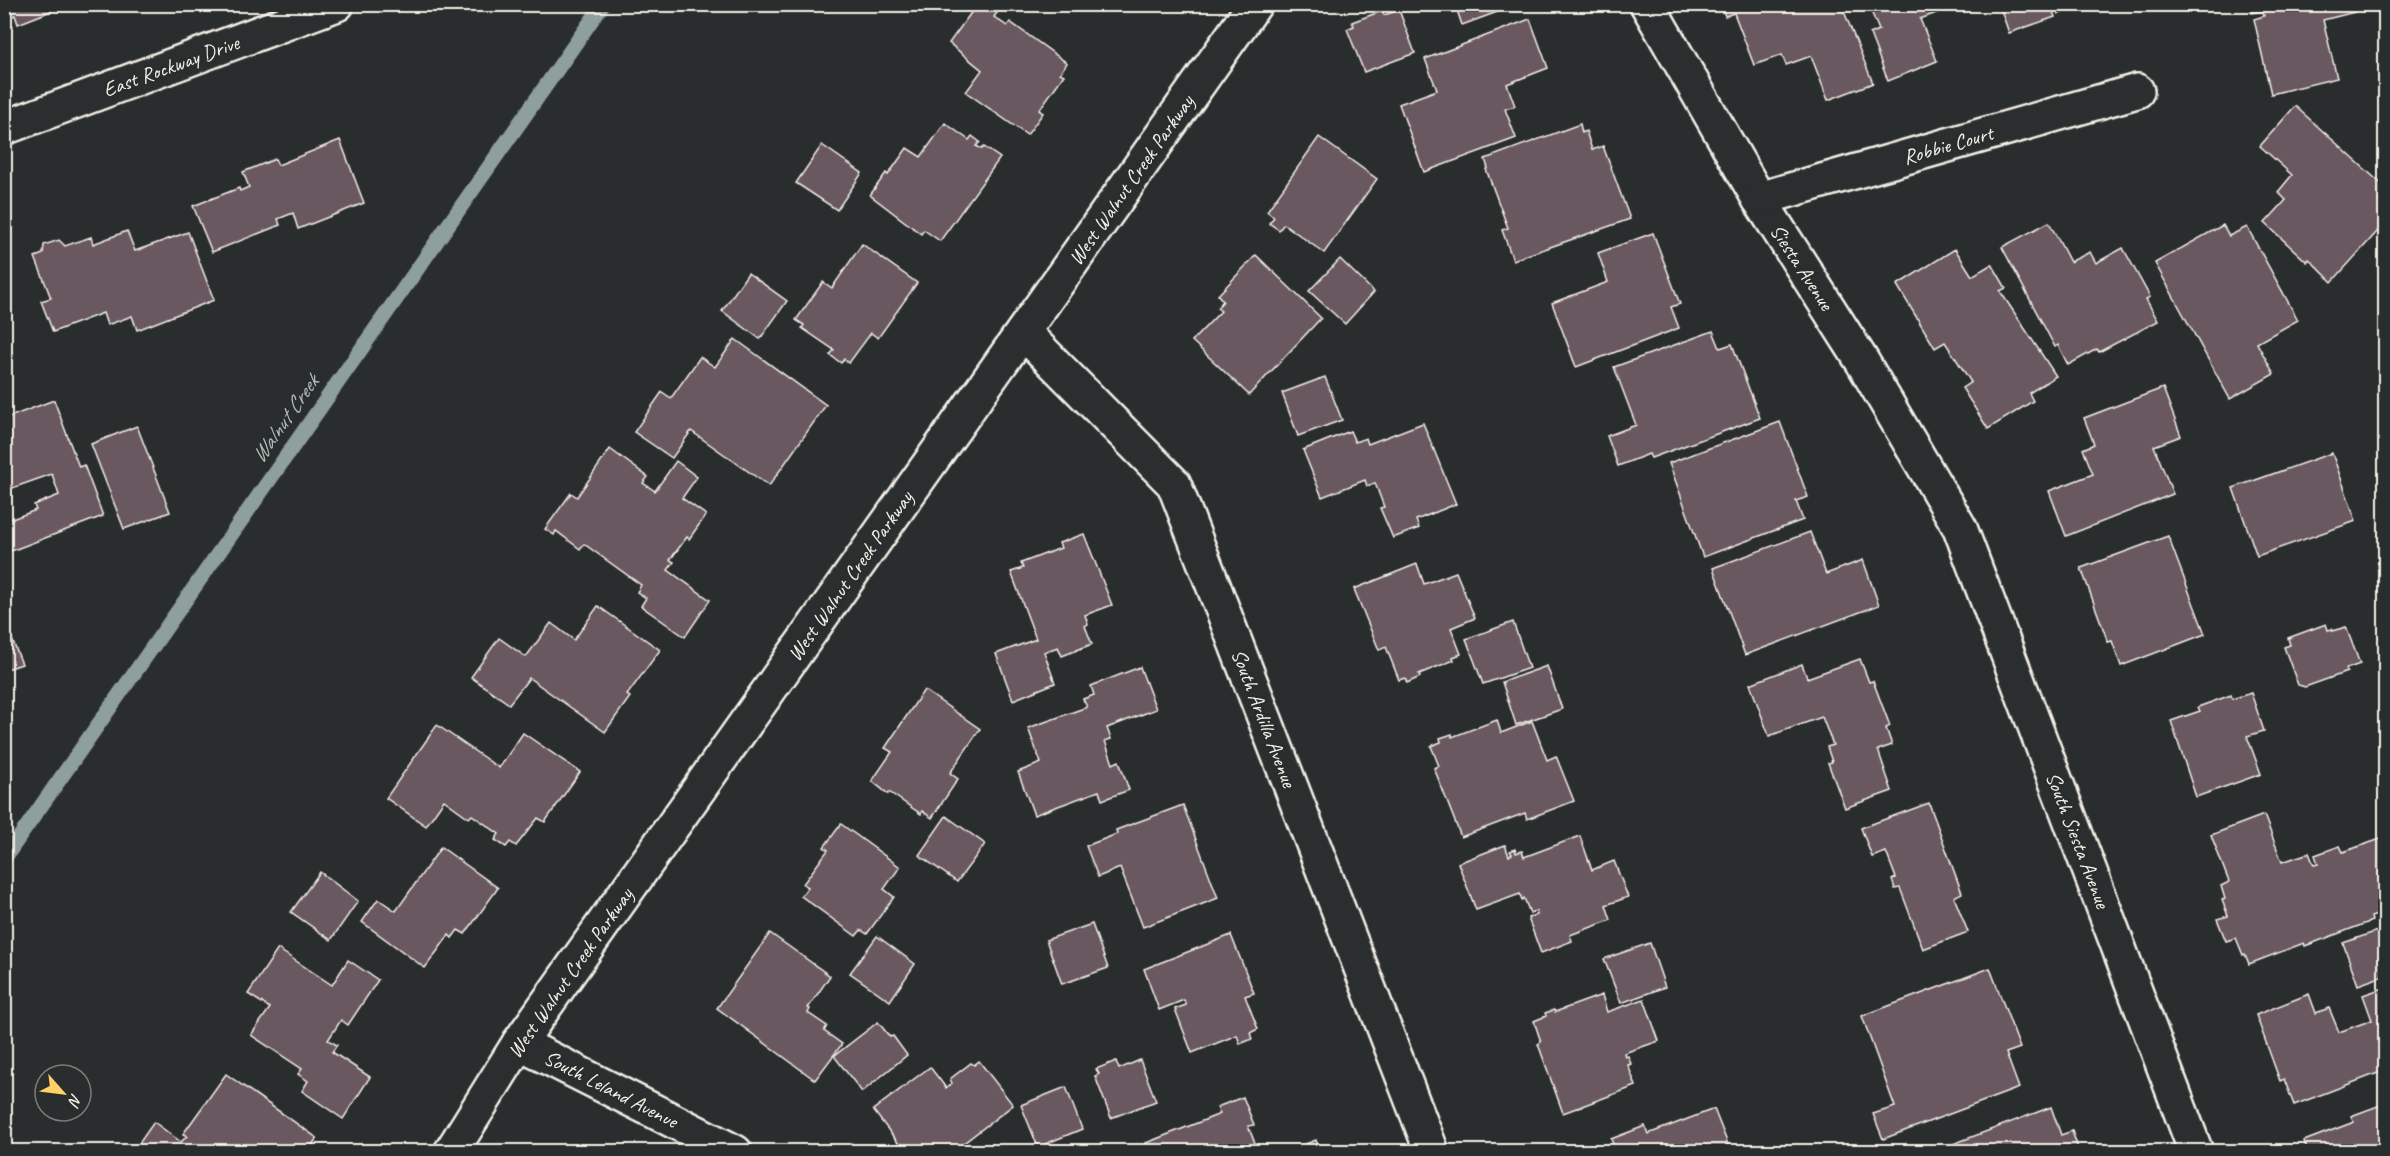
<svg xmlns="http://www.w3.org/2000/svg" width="2390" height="1156" viewBox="0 0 2390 1156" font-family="Caveat,sans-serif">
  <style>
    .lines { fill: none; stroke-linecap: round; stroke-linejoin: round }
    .stream { stroke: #8e9f9d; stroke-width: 15 }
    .building { fill: #6a5960; stroke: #f4f1e8; stroke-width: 1.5 }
    .minor-casing { stroke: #f4f1e8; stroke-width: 38 }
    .minor { stroke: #2a2d2e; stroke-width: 33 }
    .labels { text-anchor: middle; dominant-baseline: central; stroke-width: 5; stroke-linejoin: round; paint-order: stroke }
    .street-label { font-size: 21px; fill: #f4f1e8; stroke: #2a2d2e }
    .water-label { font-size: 22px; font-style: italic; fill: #b0bab6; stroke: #2a2d2e }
  </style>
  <rect width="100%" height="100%" fill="#2a2d2e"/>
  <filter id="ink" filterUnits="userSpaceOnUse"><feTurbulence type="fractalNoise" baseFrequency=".0167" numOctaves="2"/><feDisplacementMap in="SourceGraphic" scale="12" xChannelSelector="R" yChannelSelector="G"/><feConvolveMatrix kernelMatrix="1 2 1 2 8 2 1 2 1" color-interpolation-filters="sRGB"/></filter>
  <g filter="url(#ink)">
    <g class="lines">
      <!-- stream -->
      <polyline class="stream" points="4,859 603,4"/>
    </g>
    <!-- building -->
    <g class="building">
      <polygon points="4,4 69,4 18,24 15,15 4,19"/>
      <polygon points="966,4 1003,4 994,17 1007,26 1010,22 1067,63 1060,73 1064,75 1039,110 1043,113 1027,135 966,92 982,70 949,43 973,10"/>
      <polygon points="1455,4 1519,4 1462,25"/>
      <polygon points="1721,4 1841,4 1873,83 1828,100 1811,56 1786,65 1782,55 1754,65 1734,13 1725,16"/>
      <polygon points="1868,4 1949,4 1950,8 1920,19 1937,61 1888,81 1870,34 1879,30"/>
      <polygon points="1999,4 2050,4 2055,17 2009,33"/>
      <polygon points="2056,4 2084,4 2059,14"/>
      <polygon points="2250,4 2353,4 2355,12 2323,20 2337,78 2271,94 2254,19 2264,16 2263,11 2252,13"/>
      <polygon points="1399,10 1415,53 1364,72 1347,29 1354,26 1352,22 1382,11 1384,15"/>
      <polygon points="1530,19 1548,68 1507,84 1515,106 1505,109 1516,138 1424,172 1399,104 1437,90 1425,59"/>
      <polygon points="2295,106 2386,188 2386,222 2332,282 2309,259 2307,262 2265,223 2286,200 2278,192 2292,175 2260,146"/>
      <polygon points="945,123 969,140 972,136 980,142 976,146 982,149 984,147 1000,158 940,241 924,230 921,234 870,195 886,173 888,175 907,148 921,157"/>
      <polygon points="1580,124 1582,133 1586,131 1592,150 1603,146 1630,219 1513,260 1502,230 1508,228 1486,169 1488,168 1485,159"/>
      <polygon points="1319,137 1377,179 1324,253 1284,224 1279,230 1269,223 1274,217 1267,211"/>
      <polygon points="340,140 364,203 298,229 293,213 278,219 280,225 212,252 193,206 239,188 240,191 249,187 243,172 275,159 278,165"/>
      <polygon points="822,145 862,173 837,210 796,183"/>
      <polygon points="2049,222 2070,262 2090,252 2096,263 2123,248 2150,297 2146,299 2158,321 2099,352 2097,349 2068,365 2058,345 2055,347 2002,247"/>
      <polygon points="2223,225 2229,236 2247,227 2298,320 2257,343 2274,374 2230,399 2155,263"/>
      <polygon points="127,231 135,251 188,232 214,300 137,330 132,316 107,325 103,313 53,332 41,301 51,298 35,257 43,254 44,245 59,240 65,246 91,237 93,244"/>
      <polygon points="1653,233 1680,304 1671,307 1679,328 1576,367 1552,303 1608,282 1598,253"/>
      <polygon points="862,244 917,283 878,338 871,333 849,363 844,359 841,363 830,355 834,350 802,328 804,325 796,320 823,282 832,288"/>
      <polygon points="1955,249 1972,276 1992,264 2006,288 2000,291 2056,376 2029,393 2033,401 1988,429 1962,388 1971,382 1945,342 1935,348 1897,285"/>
      <polygon points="1256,255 1321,318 1249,395 1192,341 1221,311 1217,308 1223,301 1218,295"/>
      <polygon points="1340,259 1374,292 1345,324 1309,291"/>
      <polygon points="748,273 787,301 760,339 722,311"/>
      <polygon points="1713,331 1720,348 1732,344 1760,418 1651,458 1649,454 1618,466 1607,436 1636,425 1614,367"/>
      <polygon points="735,339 826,405 769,486 691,431 672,458 634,432 662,392 671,398 700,357 715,367"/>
      <polygon points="1325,377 1342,420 1298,436 1282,393"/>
      <polygon points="2163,388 2181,436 2154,446 2173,494 2066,536 2049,491 2093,474 2083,449 2094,444 2084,418"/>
      <polygon points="54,400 79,467 84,465 103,516 11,551 4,535 4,522 36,510 34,505 59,495 52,474 4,491 4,419"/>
      <polygon points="1780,422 1808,497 1796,501 1803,520 1703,557 1669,463"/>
      <polygon points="1423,423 1456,504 1416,520 1419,528 1393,538 1380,508 1384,507 1375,483 1367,486 1365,480 1322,497 1303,450 1350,431 1355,442 1366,438 1368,444"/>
      <polygon points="137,426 170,512 124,529 91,444"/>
      <polygon points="610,449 648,477 643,483 655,491 676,461 697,477 682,498 706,515 689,539 687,537 670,560 674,562 668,570 710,600 685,637 641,606 646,598 637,592 641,585 584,544 580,549 556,531 554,535 545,529 571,493 577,497"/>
      <polygon points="2332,453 2356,521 2257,556 2233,488"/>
      <polygon points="1810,532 1826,574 1863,560 1879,605 1745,655 1713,568"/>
      <polygon points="1084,534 1112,605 1085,615 1088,624 1085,626 1092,644 1062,656 1058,647 1044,652 1055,683 1013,700 996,654 1036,639 1011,572 1023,568 1021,563 1061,548 1059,543"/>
      <polygon points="2168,536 2205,634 2121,666 2112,641 2108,642 2081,568"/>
      <polygon points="1417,564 1424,584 1456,572 1475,618 1451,628 1461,654 1453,657 1454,660 1419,674 1420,677 1407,683 1405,678 1399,680 1386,647 1379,650 1354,589"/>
      <polygon points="598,606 660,650 627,695 630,697 605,732 529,678 509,704 471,677 499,638 526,657 551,623 574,640"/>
      <polygon points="4,620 22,664 4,670"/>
      <polygon points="1513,622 1529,668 1483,684 1466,639"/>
      <polygon points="2326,624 2328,630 2332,629 2332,631 2346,627 2360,664 2346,669 2347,672 2305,687 2298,685 2284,647 2290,645 2288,638"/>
      <polygon points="1860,659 1869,682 1873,681 1890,726 1886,728 1892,745 1878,750 1892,791 1845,808 1828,763 1832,762 1827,747 1833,745 1822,717 1769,736 1750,684 1802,664 1807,678"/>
      <polygon points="1547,666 1562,709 1516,725 1502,682"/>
      <polygon points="1140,667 1156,709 1107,728 1111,739 1105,741 1113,764 1119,761 1129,790 1102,800 1099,791 1034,815 1018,772 1041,763 1028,728 1087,707 1083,699 1094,695 1091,686"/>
      <polygon points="924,690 980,729 950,773 958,779 932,818 922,811 921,814 889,792 888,794 872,781 892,752 885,748"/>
      <polygon points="2251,693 2264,731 2247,736 2261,774 2196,797 2171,721 2200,711 2198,707 2231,695 2232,699"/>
      <polygon points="1497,720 1501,733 1532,721 1547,760 1556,756 1574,801 1527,819 1525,813 1461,837 1434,768 1439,766 1431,746 1441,742 1440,738 1452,734 1452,737"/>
      <polygon points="437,725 499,768 523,733 580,772 545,822 538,818 516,846 510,842 506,847 495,840 499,834 472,815 469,818 444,800 426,826 386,798"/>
      <polygon points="1929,803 1962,893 1954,897 1968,932 1923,949 1900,888 1895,889 1892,880 1896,878 1886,852 1872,857 1861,828"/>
      <polygon points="1183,805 1218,898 1143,927 1120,868 1098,877 1086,846 1117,834 1116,830"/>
      <polygon points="2264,815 2282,862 2309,853 2314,865 2318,864 2315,855 2340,846 2343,852 2386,837 2386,912 2371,917 2372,921 2305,946 2304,943 2249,964 2245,954 2243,955 2236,938 2226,941 2217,919 2228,916 2222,900 2225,899 2221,886 2229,882 2211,835"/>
      <polygon points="946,816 985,844 957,882 919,855"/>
      <polygon points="841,824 900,867 884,889 894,897 867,934 861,930 856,936 801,896 808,887 803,884 828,850 824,847"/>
      <polygon points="1580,836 1592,870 1614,861 1628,897 1606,905 1611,920 1570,935 1572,941 1541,953 1528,918 1537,915 1536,911 1530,913 1524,898 1522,900 1520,894 1476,910 1458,863 1505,845 1509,856 1512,854 1510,851 1515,849 1516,853 1522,851 1524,857"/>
      <polygon points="441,847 498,888 465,934 458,930 452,938 449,935 425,968 362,922 378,899 396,911"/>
      <polygon points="320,872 358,901 331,940 291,912"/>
      <polygon points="1092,924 1108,968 1062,984 1046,940"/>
      <polygon points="2386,928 2386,975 2358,985 2343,943"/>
      <polygon points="770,933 830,976 808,1008 810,1009 808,1013 827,1026 824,1031 842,1044 815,1080 717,1008"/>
      <polygon points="1231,935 1254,993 1245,996 1258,1029 1250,1033 1252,1039 1240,1044 1237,1035 1192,1053 1175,1009 1186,1005 1184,1000 1159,1010 1144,969"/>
      <polygon points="877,936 915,964 890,1001 850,973"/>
      <polygon points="1650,943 1665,987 1621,1003 1604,959"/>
      <polygon points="278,949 332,985 348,960 378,980 348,1025 341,1020 328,1040 337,1045 332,1052 370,1077 343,1119 302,1091 308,1081 298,1074 302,1069 251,1035 270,1008 248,994"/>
      <polygon points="1990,968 2020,1048 2006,1053 2019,1088 1883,1139 1873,1114 1895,1107 1862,1016"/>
      <polygon points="2386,987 2386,1070 2294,1105 2284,1079 2280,1081 2256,1015 2309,994 2316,1013 2329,1008 2339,1032 2372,1020 2363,995"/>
      <polygon points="1602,995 1607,1012 1644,999 1659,1041 1624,1053 1625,1057 1628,1056 1631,1064 1628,1065 1636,1086 1563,1113 1538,1044 1541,1042 1534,1021 1546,1016 1545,1013 1554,1010 1555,1012"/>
      <polygon points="878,1022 890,1037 893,1036 907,1055 862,1092 834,1056"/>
      <polygon points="1140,1060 1156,1101 1111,1118 1095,1076 1099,1074 1096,1069 1116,1061 1119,1069"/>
      <polygon points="979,1061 1013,1105 952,1152 905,1152 873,1110 930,1067 946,1088 952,1083 950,1079 971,1063 974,1065"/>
      <polygon points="226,1074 317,1138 307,1152 133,1152 154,1122 181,1142 187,1136 183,1134"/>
      <polygon points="1066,1087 1082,1129 1038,1147 1021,1105"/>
      <polygon points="1243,1097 1254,1125 1248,1126 1257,1148 1264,1146 1266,1152 1149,1152 1146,1143 1220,1114 1217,1107"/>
      <polygon points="2386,1103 2386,1152 2308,1152 2304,1141 2354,1122 2351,1116"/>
      <polygon points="2051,1107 2061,1135 2072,1131 2079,1151 1932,1152"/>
      <polygon points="1714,1109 1731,1152 1616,1152 1611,1139 1645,1126 1648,1134"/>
      <polygon points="1316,1140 1320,1152 1285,1152"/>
    </g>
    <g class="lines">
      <defs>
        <g id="minor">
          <polyline points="1647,4 1759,199 1862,361 1960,528 2196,1152"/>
          <polyline points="4,128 337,4"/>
          <polyline points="1759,199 2137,91"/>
          <polyline points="1023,332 1174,484 1432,1152"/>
          <polyline points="519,1043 735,1152"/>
          <polyline points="451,1152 519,1043 1255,4"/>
        </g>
      </defs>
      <!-- minor casing -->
      <use href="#minor" class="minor-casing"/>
      <!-- minor -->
      <use href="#minor" class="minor"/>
    </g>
  </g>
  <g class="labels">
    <!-- street labels -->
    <g class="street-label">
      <text transform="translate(171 66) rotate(-20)">East Rockway Drive</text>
      <text transform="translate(1948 145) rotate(-16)">Robbie Court</text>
      <text transform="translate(1131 180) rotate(-55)">West Walnut Creek Parkway</text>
      <text transform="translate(1802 267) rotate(57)">Siesta Avenue</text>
      <text transform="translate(850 576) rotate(-55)">West Walnut Creek Parkway</text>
      <text transform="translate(1264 718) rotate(69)">South Ardilla Avenue</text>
      <text transform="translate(2078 840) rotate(69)">South Siesta Avenue</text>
      <text transform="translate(570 973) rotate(-55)">West Walnut Creek Parkway</text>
      <text transform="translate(611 1089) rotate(27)">South Leland Avenue</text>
    </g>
    <!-- water labels -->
    <g class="water-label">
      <text transform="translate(285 419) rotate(-55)">Walnut Creek</text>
    </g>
  </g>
  <!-- margin -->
  <rect width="2390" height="1156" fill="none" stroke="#2a2d2e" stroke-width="24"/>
  <rect x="12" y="12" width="2366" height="1132" fill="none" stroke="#f4f1e8" stroke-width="2" filter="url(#ink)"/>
  <!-- north arrow -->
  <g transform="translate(63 1093) rotate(118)"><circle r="28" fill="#2a2d2e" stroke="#7b7b78" stroke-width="1.5"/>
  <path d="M0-4.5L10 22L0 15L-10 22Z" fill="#ffd166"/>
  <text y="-9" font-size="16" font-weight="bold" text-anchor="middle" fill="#f4f1e8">N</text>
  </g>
</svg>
